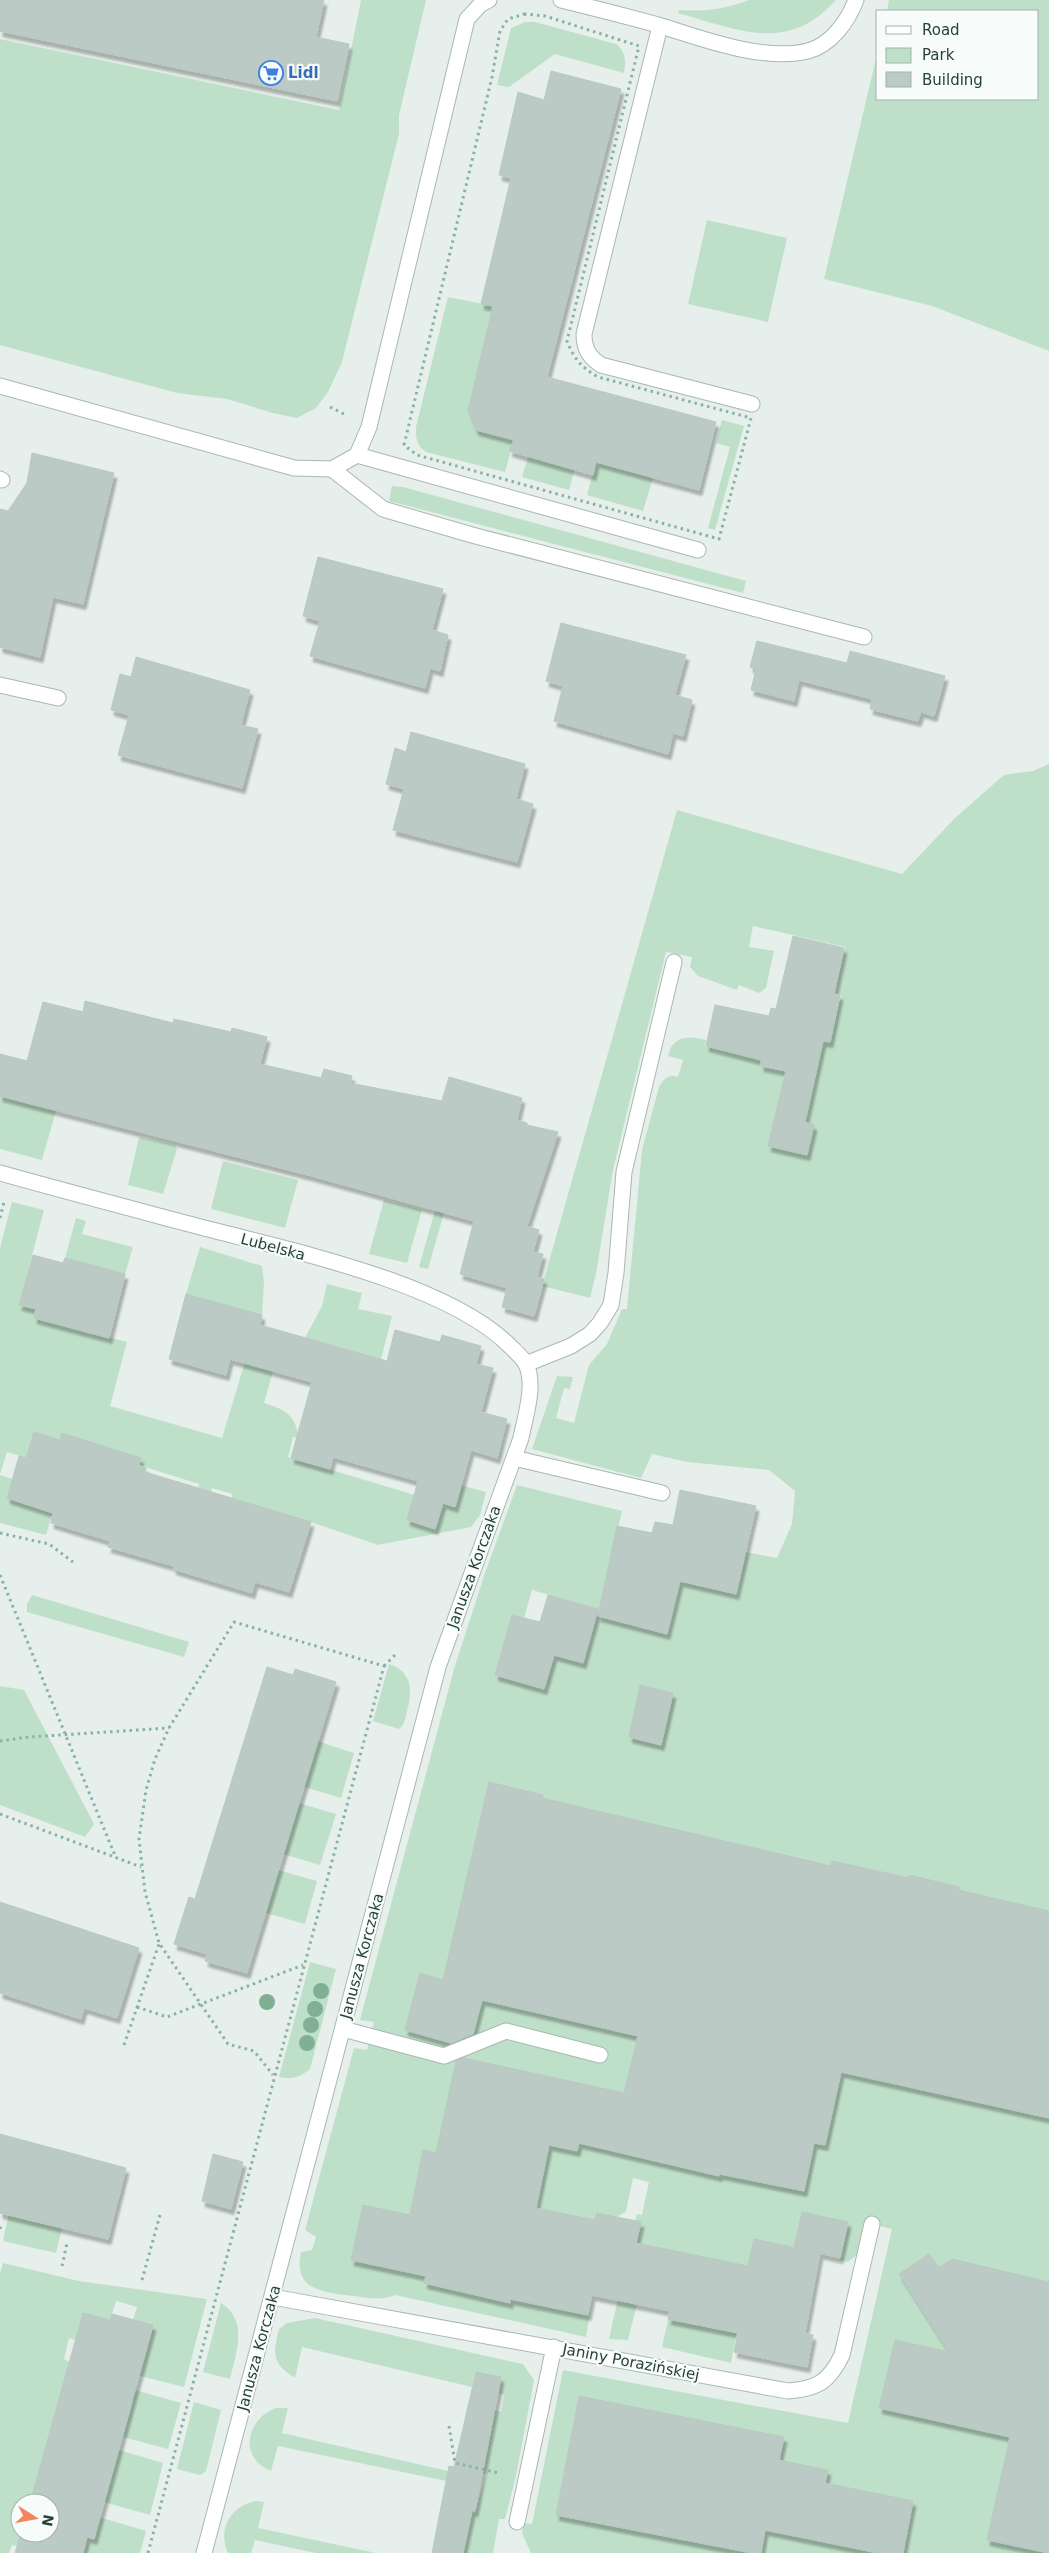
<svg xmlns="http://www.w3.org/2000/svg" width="1049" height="2553" viewBox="0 0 1049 2553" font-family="'DejaVu Sans',sans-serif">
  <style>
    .green { fill: #bfe0c8; fill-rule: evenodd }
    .building { fill: #bbcac4; stroke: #b8c9c2; filter: url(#shadow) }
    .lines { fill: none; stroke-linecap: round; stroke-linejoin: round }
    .lane-casing { stroke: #a8b8b2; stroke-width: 17 }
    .street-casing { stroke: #a8b8b2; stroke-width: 17 }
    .path { stroke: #86b3a5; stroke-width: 3; stroke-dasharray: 2.5 4; stroke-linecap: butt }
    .lane { stroke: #fff; stroke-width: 15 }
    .street { stroke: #fff; stroke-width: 15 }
    .tree { fill: #80af93 }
    .labels { text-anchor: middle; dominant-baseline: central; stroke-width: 4.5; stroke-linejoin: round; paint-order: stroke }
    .shop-label { font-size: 15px; font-weight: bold; fill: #366cbe; stroke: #f7fbf9; text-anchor: start }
    .street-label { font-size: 15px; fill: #24423a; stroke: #f7fbf9 }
  </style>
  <defs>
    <filter id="shadow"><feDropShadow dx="3" dy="5.5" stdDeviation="1" flood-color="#0004"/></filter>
  </defs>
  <rect width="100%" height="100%" fill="#e6efeb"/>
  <!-- green -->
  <g class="green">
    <polygon points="361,0 426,0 399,115 399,134 342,362 328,392 316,408 297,418 273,413 227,399 177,393 0,345 0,39 339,110"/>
    <path d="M749,0H836C788,54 738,30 678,13L679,10C703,12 726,9 749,0Z"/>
    <polygon points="889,0 1049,0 1049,351 932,306 824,279 878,50 878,99 1038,99 1038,11 887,11"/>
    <path d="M525,22H535L616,44C626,51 626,62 624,73L555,54L509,87L497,85L511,28Z"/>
    <polygon points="707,220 787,238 768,322 688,304"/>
    <path d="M448,297L494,306L468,411L476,430L514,440L505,472L426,452C416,445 416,438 416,427Z"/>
    <polygon points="722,420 744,426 715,530 708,528 730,447 716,443"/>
    <polygon points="529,454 575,467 569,490 522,477"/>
    <polygon points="596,462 653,478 643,511 587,495"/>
    <polygon points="392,486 403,487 746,581 743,593 389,501"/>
    <path d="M1049,764V2553H531L522,2533L524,2523L532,2524L563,2370L848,2423L892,2229L867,2223L859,2253L848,2262L839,2260L848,2222L802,2212L794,2248L754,2239L731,2363L662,2347L670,2311L637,2304L628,2340L609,2339L637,2214L642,2215L649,2182L633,2178L626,2211L617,2217L602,2293L593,2292L586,2337L395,2295C381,2301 368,2298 353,2296C323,2292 293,2291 301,2252L312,2250L316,2237L305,2230L354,2048L367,2050L374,2022L360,2020L454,1669L485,1573L517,1485L622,1511L609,1566L736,1594L745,1552L777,1558L792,1524L795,1491L769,1470L687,1462L652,1454L641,1478L532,1449L557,1376L573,1377L570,1389L564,1388L556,1418L574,1423L589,1365L607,1344L622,1309H627L642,1150L659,1087C663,1079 669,1074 678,1077L683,1060L668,1056C672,1036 689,1035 706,1040L705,1046L762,1059L761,1066L815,1078L823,1040L830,1042L841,995L834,994L845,947L753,926L749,947L774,951L766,988L759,993L739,985L737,990L698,976L690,967L692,957L666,952L613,1170L596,1274L590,1298L542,1286L677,810L902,874L955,818L1004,775L1033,771ZM532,1590L598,1609L583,1663L554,1655L544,1689L495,1675L512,1615L524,1618ZM650,1601L674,1607L667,1634L643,1628ZM641,1685L673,1693L660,1745L629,1737Z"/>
    <polygon points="0,1096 56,1111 42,1160 0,1149"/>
    <polygon points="139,1137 175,1145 177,1149 163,1194 128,1185"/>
    <polygon points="223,1161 298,1180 285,1228 211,1209"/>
    <polygon points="446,1172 455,1175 428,1269 419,1267"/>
    <polygon points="384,1200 422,1210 407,1263 369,1254"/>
    <path d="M12,1202L44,1210L19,1305L36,1309L34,1318L127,1342L110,1406L222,1438L244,1365L250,1361L274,1368L264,1403C284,1409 297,1415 298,1438L293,1437L288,1457L455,1507L460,1485L486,1492L480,1515L471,1527L378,1545L311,1522L250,1510L252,1504L232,1498V1494L212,1488L210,1494L198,1491L199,1484L34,1432L26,1458L7,1452L0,1474V1248Z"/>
    <polygon points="76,1218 86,1221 82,1234 133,1247 125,1274 65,1258"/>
    <polygon points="200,1247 262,1266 264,1282 262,1315 186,1294"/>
    <polygon points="327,1284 362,1293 358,1309 392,1316 381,1359 305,1338 322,1306"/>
    <polygon points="0,1475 12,1479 7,1498 41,1509 55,1506 46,1535 0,1523"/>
    <polygon points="32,1595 189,1642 184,1657 27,1612 27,1604"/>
    <path d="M389,1664C412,1671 413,1691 407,1711C405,1718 405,1725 399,1729L373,1721Z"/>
    <polygon points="0,1686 24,1690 94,1824 85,1837 0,1805"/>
    <polygon points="311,1739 354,1753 341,1798 304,1787 312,1760 306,1758"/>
    <polygon points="299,1803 336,1814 320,1865 283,1854"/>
    <polygon points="278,1870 317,1881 305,1924 259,1911"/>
    <path d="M310,1962L336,1969L310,2069C300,2077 293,2080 279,2077Z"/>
    <polygon points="10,2209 28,2213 27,2220 62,2228 56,2253 3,2241"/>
    <polygon points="3,2263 79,2281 207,2299 184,2387 132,2374 144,2360 153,2326 133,2320 137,2307 116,2301 110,2320 83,2313 76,2340 69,2338 64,2359 70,2362 30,2503 20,2503 22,2533 18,2546 12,2545 9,2553 0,2553 0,2274"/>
    <path d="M221,2303C249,2321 236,2353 230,2379L203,2372Z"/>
    <path d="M315,2318L523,2364L534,2380L516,2476L505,2519H499L493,2553H463L471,2510L475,2511L487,2474L454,2467L455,2461L484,2467L491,2430L464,2424L468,2404L501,2412L504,2395L493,2392L496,2378L475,2373L472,2387L302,2347L295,2378C271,2363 273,2354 279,2329L287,2323Z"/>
    <polygon points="128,2388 181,2403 168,2449 123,2437 132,2405 125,2403"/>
    <polygon points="194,2402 221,2410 206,2471 200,2475 177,2469"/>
    <path d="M276,2408H288L282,2433L448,2471L446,2481L278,2446L271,2471C238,2458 246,2419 276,2408Z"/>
    <polygon points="119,2450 163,2463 150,2515 104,2502"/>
    <path d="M256,2501L264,2502L258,2528L376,2553H316L255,2540L251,2553H228C217,2530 231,2505 256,2501Z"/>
    <polygon points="99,2517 146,2531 140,2553 83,2553 87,2537 94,2539"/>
  </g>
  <!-- building -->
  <g class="building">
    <polygon points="0,0 324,0 316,37 349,44 337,101 0,31"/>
    <polygon points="551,71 621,89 547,377 716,422 699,490 596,462 593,475 509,451 514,440 476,430 468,411 493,306 481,304 511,178 499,175 518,92 544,100"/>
    <polygon points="32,453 114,473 83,604 53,597 40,657 0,647 0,509 8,511 27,483"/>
    <polygon points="318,557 443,589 432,630 448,635 440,671 430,668 425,688 310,656 320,621 303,616"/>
    <polygon points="561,623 686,655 675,695 692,700 683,736 673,733 668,754 554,721 563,686 546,681"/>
    <polygon points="757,641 847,663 850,651 945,676 934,716 921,712 918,721 870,709 872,699 799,680 794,701 751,690 756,669 750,667"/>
    <polygon points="136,657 250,690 241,725 258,729 242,788 118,755 129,715 111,710 120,674 131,677"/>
    <polygon points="411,732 525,764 516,799 533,804 517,862 393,830 404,789 386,784 395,748 406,752"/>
    <polygon points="793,936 844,948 834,994 840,995 830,1042 823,1041 805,1122 814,1125 807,1155 768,1146 786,1071 761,1066 761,1060 706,1046 715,1005 769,1016 771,1008 776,1009"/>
    <polygon points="85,1001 173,1023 174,1019 231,1032 232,1028 267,1037 260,1064 321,1078 324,1069 352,1076 350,1083 442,1101 449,1077 522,1098 517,1120 527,1123 527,1125 558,1132 527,1226 539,1230 533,1252 543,1254 537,1277 544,1279 534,1316 502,1307 507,1288 460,1274 474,1221 308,1175 0,1096 0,1054 27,1061 43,1002 83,1012"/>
    <polygon points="33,1255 63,1263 65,1258 125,1274 109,1338 34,1318 36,1309 19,1305"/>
    <polygon points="186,1294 262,1315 260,1325 387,1361 395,1330 440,1342 442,1335 481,1346 476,1364 493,1368 481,1412 507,1419 497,1458 471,1450 455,1507 443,1503 435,1529 407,1520 418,1481 333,1457 330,1469 291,1458 312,1382 230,1359 226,1375 169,1359"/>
    <polygon points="34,1432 60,1440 62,1433 141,1458 139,1465 146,1468 145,1472 311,1522 289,1592 255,1582 252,1593 173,1569 174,1566 108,1547 110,1541 51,1523 53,1513 7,1498 19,1456 26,1458"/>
    <polygon points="680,1490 756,1506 736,1594 680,1581 667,1634 598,1616 617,1526 652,1533 655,1522 673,1525"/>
    <polygon points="548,1595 598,1609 583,1663 554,1655 544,1689 495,1675 512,1615 540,1622"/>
    <polygon points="267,1667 293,1675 295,1669 336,1682 247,1973 205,1961 207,1954 174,1944 189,1897 195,1899"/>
    <polygon points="640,1685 673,1693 661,1745 629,1737"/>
    <polygon points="489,1782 543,1795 542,1798 831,1866 832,1861 909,1878 909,1875 959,1887 958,1890 1049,1911 1049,2118 841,2072 825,2145 814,2143 804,2191 720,2174 719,2176 579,2143 577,2151 549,2145 536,2208 595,2220 597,2213 641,2222 636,2243 748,2266 754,2239 820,2253 805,2333 813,2335 807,2367 734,2352 738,2333 668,2319 670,2311 592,2295 588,2315 510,2299 510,2303 424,2283 426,2276 351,2260 363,2205 410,2215 423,2150 436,2153 456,2061 464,2058 624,2093 638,2036 482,2000 473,2034 451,2043 405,2030 420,1973 443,1980"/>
    <polygon points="0,1902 139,1948 117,2018 84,2008 81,2019 0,1993"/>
    <polygon points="0,2134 126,2168 108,2239 0,2213"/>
    <polygon points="213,2154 243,2162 231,2209 202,2201"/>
    <polygon points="802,2212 848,2222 840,2258 794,2247"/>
    <polygon points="929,2254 938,2268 952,2259 1049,2282 1049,2553 987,2540 1010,2437 879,2408 895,2340 949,2352 899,2274"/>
    <polygon points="83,2313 110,2320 112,2314 153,2325 94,2539 87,2537 83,2553 15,2553 21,2533 50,2533 50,2503 30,2503"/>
    <polygon points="476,2372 501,2377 475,2511 472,2511 463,2553 432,2553 449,2466 454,2467"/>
    <polygon points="579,2396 784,2437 779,2460 828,2470 825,2483 913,2501 903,2553 878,2553 765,2530 761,2553 752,2553 556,2515"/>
  </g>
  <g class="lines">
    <defs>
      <g id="lane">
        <path d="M561,0C593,8 626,16 658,25C701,38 762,62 808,51C831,45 848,21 856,0"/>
        <path d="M660,26L584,334C584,349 589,357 601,365L752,404"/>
        <polyline points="0,386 294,468 332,469 357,455 369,427 467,19 481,4 489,0"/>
        <polyline points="357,455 698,550"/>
        <polyline points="332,469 383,509 472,535 864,637"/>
        <polyline points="0,479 2,480"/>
        <polyline points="0,685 58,698"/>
        <polyline points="526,1364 571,1346 590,1334 600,1323 611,1305 616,1273 624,1172 674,962"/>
        <polyline points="514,1458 662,1493"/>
        <polyline points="343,2029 444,2056 506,2031 600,2055"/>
        <path d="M273,2297L788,2391C817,2389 829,2382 842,2355L872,2224"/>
        <polyline points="517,2522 554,2347"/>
      </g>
      <path id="street" d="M0,1173C64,1191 129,1208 193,1225C282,1249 446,1281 511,1347C516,1352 523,1358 526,1364C536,1385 525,1417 521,1438L438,1667L204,2553"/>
    </defs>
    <!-- lane casing -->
    <use href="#lane" class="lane-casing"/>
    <!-- street casing -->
    <use href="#street" class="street-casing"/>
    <!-- path -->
    <g class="path">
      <path d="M524,14L545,16L639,46L567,341C574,359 581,367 598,377L751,418L719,539L417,455L404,445L492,77L500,31L508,19Z"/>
      <polyline points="330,407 344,414"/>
      <polyline points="0,1218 4,1202"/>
      <polyline points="0,1533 49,1544 73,1562"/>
      <polyline points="0,1575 116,1858"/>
      <polyline points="384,1666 395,1655"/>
      <polyline points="0,1741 29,1737 169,1728"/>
      <polyline points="0,1814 141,1867"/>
      <polyline points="137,2007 167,2017 303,1965"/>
      <polyline points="124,2045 159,1944"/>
      <polyline points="0,2229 1,2224"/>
      <polyline points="62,2266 67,2243"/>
      <polyline points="142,2280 160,2215"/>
      <polyline points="449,2426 455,2463 499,2473"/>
      <polyline points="148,2553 384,1666 234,1622 169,1728 155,1759 146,1790 139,1839 145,1892 159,1943 228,2044 254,2051 273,2075"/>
    </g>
    <!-- lane -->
    <use href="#lane" class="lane"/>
    <!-- street -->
    <use href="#street" class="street"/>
  </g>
  <!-- trees -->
  <g class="tree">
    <circle cx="321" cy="1991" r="8"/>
    <circle cx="267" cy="2002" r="8"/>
    <circle cx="315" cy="2009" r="8"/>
    <circle cx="311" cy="2025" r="8"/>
    <circle cx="307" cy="2043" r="8"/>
  </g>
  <!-- icons -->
  <defs>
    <symbol id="supermarket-ring" viewBox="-11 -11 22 22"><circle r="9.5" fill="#f7fbf9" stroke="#3f7fe0" stroke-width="1.5"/><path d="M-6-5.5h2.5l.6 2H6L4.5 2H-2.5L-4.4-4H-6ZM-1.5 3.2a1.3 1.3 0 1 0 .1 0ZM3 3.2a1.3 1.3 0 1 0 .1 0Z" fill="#3f7fe0"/></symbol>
  </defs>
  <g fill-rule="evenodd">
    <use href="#supermarket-ring" x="257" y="59" width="28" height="28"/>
  </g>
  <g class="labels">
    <!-- shop labels -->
    <g class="shop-label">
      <text x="288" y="73">Lidl</text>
    </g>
    <!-- street labels -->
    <g class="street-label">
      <text transform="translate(273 1247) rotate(15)">Lubelska</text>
      <text transform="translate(474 1567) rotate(-70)">Janusza Korczaka</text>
      <text transform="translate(362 1956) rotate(-75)">Janusza Korczaka</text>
      <text transform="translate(259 2348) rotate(-75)">Janusza Korczaka</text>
      <text transform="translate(631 2362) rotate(11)">Janiny Porazińskiej</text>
    </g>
  </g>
  <!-- legend -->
  <rect x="876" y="10" width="162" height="90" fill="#f7fbf9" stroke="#a3b1ad"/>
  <rect x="886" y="26" width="25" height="8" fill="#ffffff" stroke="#a3b1ad"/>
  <text x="922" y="35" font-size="15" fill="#24423a">Road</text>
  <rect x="886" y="48" width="25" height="15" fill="#bfe0c8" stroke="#a3b1ad"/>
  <text x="922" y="60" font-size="15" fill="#24423a">Park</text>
  <rect x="886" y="72" width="25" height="15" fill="#bbcac4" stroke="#a3b1ad"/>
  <text x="922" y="85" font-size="15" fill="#24423a">Building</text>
  <!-- north arrow -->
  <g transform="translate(35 2518) rotate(101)"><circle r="24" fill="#f7fbf9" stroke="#a3b1ad"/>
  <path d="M0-4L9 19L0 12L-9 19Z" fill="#f4845f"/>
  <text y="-8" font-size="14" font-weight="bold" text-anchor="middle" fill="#24423a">N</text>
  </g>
</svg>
